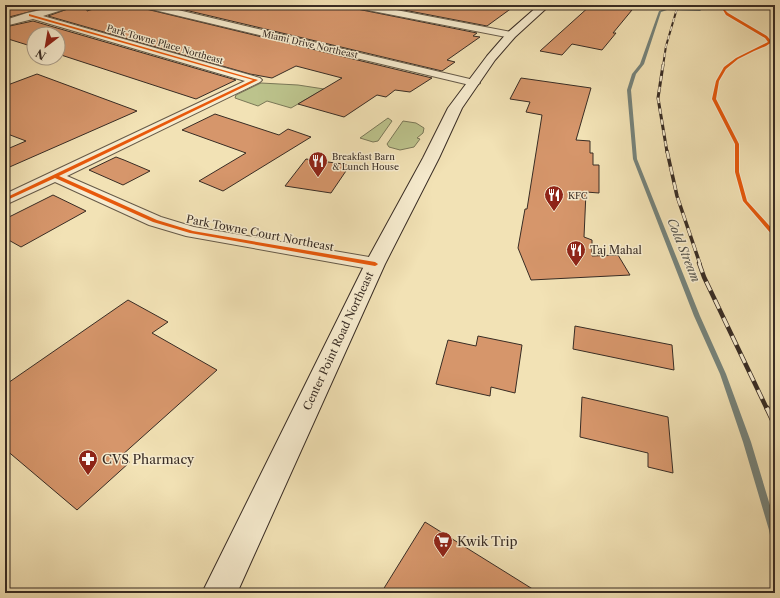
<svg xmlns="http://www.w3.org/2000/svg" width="780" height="598" viewBox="0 0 780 598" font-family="'Libre Caslon Text',serif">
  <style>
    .green { fill: #bcc38c; stroke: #7a7858 }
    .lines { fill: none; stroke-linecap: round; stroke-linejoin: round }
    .stream { fill: #75827a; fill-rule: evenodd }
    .building { fill: #d6966b; stroke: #382c24 }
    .minor-casing { stroke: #665a48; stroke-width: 2 }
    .secondary-casing { stroke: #382c24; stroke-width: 2 }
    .minor { fill: #f7eccf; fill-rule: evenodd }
    .secondary { fill: #f7eccf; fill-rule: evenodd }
    .rail-far4-casing { stroke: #382c24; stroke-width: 2 }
    .rail-far3-casing { stroke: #382c24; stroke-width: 3 }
    .rail-far2-casing { stroke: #382c24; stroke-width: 3.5 }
    .rail-far1-casing { stroke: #382c24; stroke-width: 4.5 }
    .rail-casing { stroke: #382c24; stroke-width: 5.5 }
    .rail-far4 { stroke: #f7eccf; stroke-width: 1.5; stroke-dasharray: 4.5; stroke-linecap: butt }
    .rail-far3 { stroke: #f7eccf; stroke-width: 2; stroke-dasharray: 5.5; stroke-linecap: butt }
    .rail-far2 { stroke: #f7eccf; stroke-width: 2.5; stroke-dasharray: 8; stroke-linecap: butt }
    .rail-far1 { stroke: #f7eccf; stroke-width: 3; stroke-dasharray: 10; stroke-linecap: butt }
    .rail { stroke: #f7eccf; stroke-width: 4; stroke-dasharray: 12; stroke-linecap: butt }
    .cycleway-casing { stroke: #f7eccf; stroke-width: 2 }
    .cycleway { fill: #e8590c; fill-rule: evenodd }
    .labels { text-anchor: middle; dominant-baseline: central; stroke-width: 3; stroke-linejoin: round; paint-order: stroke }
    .far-street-label { font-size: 9px; fill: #382c24; stroke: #f7eccf }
    .far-poi-label { font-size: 9px; fill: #382c24; stroke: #f7eccf; text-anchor: start }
    .street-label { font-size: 11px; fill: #382c24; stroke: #f7eccf }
    .poi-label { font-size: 11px; fill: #382c24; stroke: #f7eccf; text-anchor: start }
    .water-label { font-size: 12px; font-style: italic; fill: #515048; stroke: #f7eccf }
    .near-poi-label { font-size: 13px; fill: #382c24; stroke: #f7eccf; text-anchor: start }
  </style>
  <rect width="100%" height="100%" fill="#f2e2b5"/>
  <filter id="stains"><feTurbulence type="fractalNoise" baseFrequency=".005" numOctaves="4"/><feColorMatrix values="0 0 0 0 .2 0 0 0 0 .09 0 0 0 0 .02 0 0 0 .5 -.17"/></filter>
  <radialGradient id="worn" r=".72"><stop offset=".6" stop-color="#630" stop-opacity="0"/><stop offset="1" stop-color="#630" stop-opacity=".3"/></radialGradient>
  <!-- green -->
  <g class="green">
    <polygon points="261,83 298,85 324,89 291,108 267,101 258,106 235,98 236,95"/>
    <polygon points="388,118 392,121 378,141 373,142 360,138"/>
    <polygon points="403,121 416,123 424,128 423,133 417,138 420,139 414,147 400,150 389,147 387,144"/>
  </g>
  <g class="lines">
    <!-- stream -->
    <polygon class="stream" points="704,5 706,5 700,11 667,10 661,12 644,64 636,74 631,90 637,159 700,316 726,374 751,442 775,522 775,546 772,545 769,530 743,442 720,374 694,316 633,159 627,90 632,74 640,64 659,11 667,8 699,9"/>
  </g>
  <!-- building -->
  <g class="building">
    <polygon points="5,5 57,5 5,18"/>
    <polygon points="79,5 87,5 87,11 106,5 141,5 146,9 432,78 410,92 395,90 386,97 377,95 344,117 298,104 342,78 296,66 272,78 250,74 48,16"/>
    <polygon points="164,5 352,5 357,9 477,33 473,36 480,37 450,58 447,60 455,62 442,71"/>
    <polygon points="378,5 516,5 487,26"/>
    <polygon points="591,5 632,10 613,33 616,33 602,50 572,44 562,55 540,51"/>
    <polygon points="33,21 236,80 196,99 58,54 58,34 34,34 34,47 5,38 5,27"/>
    <polygon points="37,74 137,111 5,169 5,150 26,141 5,133 5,86"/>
    <polygon points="521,78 591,88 576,140 590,141 590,153 593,153 593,165 599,165 599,193 586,192 584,237 592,240 592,256 618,255 630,275 531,280 518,248 525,209 527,209 542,115 526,112 530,102 510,99"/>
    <polygon points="215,114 279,135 288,129 311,137 223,191 199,181 246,153 182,130"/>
    <polygon points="116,157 124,160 150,171 123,185 89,170"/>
    <polygon points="306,159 350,165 331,193 285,186"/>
    <polygon points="53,195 86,211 21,247 5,238 5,219"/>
    <polygon points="128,300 168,322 152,333 217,370 121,456 130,462 77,510 5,449 5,385"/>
    <polygon points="575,326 672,345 674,370 573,349"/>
    <polygon points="478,336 522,345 515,393 491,387 490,396 436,384 448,340 476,346"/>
    <polygon points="582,397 668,417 673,473 648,467 648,453 580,437"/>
    <polygon points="425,522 539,593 381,593"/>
  </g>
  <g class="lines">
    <defs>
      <g id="minor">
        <polygon points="64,5 78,5 43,16 260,78 262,80 260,82 67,176 161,217 194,227 375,258 382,260 384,264 382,268 375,270 186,236 149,225 55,182 5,205 5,194 245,81 33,19 5,26 5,20 27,13"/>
        <polygon points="142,5 157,5 474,80 480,83 474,86 146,8"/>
        <polygon points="353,5 370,5 511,32 516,35 511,38 357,8"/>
      </g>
      <polygon id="secondary" points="539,5 550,5 515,37 495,60 462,108 439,158 385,264 237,593 202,593 365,264 423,158 448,108 487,56 507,33"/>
    </defs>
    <!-- minor casing -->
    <use href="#minor" class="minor-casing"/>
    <!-- secondary casing -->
    <use href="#secondary" class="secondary-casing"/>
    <!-- minor -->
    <use href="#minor" class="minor"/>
    <!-- secondary -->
    <use href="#secondary" class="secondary"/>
    <defs>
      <polyline id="rail-far4" points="663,66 666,46 678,5"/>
      <polyline id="rail-far3" points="663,65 658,98 667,152"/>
      <polyline id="rail-far2" points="667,151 677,196 700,264"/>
      <polyline id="rail-far1" points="699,263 704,277 767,409"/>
      <polyline id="rail" points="767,408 775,425"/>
    </defs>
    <!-- rail-far4 casing -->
    <use href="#rail-far4" class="rail-far4-casing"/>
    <!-- rail-far3 casing -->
    <use href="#rail-far3" class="rail-far3-casing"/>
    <!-- rail-far2 casing -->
    <use href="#rail-far2" class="rail-far2-casing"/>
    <!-- rail-far1 casing -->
    <use href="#rail-far1" class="rail-far1-casing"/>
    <!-- rail casing -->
    <use href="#rail" class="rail-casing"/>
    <!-- rail-far4 -->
    <use href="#rail-far4" class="rail-far4"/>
    <!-- rail-far3 -->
    <use href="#rail-far3" class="rail-far3"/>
    <!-- rail-far2 -->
    <use href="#rail-far2" class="rail-far2"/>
    <!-- rail-far1 -->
    <use href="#rail-far1" class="rail-far1"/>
    <!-- rail -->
    <use href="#rail" class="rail"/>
    <defs>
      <g id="cycleway">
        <polygon points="723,5 725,5 725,10 728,13 767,36 772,42 766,46 754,51 738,59 726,69 719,81 716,99 739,144 739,172 747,201 775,232 775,237 773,236 743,201 735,172 735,144 712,99 716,81 724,67 736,58 768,42 765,38 726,15 723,10"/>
        <polygon points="29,14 258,80 59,176 157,220 193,231 375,262 378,264 377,265 375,266 190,233 153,222 55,178 5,201 5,198 253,80 29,16"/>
      </g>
    </defs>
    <!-- cycleway casing -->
    <use href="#cycleway" class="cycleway-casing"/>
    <!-- cycleway -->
    <use href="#cycleway" class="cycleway"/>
  </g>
  <!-- icons -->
  <defs>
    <symbol id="restaurant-pin" viewBox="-11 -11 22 30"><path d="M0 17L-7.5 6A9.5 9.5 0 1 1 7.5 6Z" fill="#8f2418" stroke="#f7eccf"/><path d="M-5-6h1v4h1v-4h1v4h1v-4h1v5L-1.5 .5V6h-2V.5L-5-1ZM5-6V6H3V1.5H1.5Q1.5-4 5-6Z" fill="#fff"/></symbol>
    <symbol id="pharmacy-pin" viewBox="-11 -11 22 30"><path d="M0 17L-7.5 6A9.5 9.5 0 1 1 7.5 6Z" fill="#8f2418" stroke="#f7eccf"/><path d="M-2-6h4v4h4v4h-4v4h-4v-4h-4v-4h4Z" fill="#fff"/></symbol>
    <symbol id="supermarket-pin" viewBox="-11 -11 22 30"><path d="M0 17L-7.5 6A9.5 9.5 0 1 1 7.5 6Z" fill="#8f2418" stroke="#f7eccf"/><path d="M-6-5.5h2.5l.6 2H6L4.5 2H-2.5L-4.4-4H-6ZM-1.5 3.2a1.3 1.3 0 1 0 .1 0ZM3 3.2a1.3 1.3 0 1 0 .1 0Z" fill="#fff"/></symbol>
  </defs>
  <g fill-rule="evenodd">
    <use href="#restaurant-pin" x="307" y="150" width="22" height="30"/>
    <use href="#restaurant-pin" x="543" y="184" width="22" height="30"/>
    <use href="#restaurant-pin" x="565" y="239" width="22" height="30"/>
    <use href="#pharmacy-pin" x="77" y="448" width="22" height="30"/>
    <use href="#supermarket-pin" x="432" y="530" width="22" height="30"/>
  </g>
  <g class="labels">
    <!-- far-street labels -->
    <g class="far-street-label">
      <text transform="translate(165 44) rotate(16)">Park Towne Place Northeast</text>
      <text transform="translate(310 44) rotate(13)">Miami Drive Northeast</text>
    </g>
    <!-- far-poi labels -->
    <g class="far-poi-label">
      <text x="332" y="156">Breakfast Barn<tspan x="332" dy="10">&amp; Lunch House</tspan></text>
      <text x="568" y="195">KFC</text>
    </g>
    <!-- street labels -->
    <g class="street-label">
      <text transform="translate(260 233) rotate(11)">Park Towne Court Northeast</text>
      <text transform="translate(338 341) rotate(-65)">Center Point Road Northeast</text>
    </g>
    <!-- poi labels -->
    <g class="poi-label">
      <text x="590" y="250">Taj Mahal</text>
    </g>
    <!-- water labels -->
    <g class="water-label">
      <text transform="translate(684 250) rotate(68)">Cold Stream</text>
    </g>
    <!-- near-poi labels -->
    <g class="near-poi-label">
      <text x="102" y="459">CVS Pharmacy</text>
      <text x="457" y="541">Kwik Trip</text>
    </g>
  </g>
  <!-- margin -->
  <rect width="780" height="598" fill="none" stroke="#f2e2b5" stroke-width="20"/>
  <rect x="6" y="6" width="768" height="586" fill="none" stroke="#382c24" stroke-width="2"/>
  <rect x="10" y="10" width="760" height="578" fill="none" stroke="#382c24"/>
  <!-- north arrow -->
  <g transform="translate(46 46) rotate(211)"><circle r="19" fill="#f7eccf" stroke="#ab9f8b"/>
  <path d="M0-3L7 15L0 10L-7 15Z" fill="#8f2418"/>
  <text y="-6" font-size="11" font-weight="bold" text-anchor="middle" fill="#382c24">N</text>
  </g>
  <rect width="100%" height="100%" filter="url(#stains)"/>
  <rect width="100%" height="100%" fill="url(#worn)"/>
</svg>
